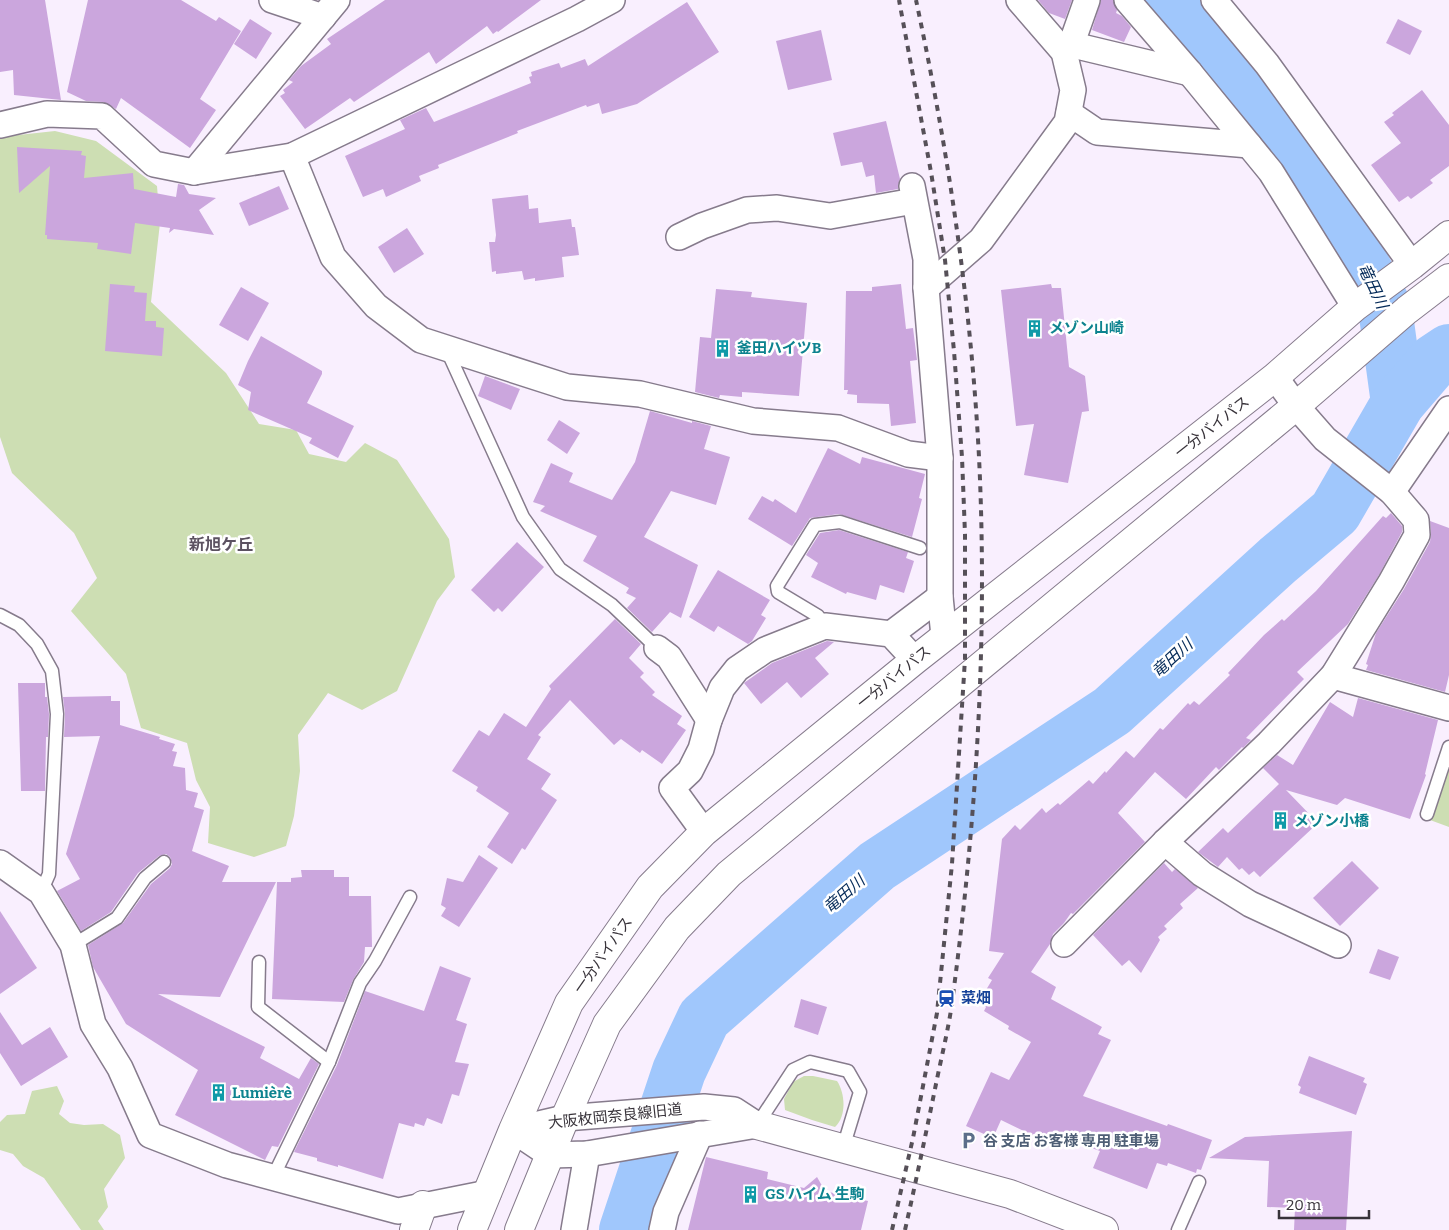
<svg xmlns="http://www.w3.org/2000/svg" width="1449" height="1230" viewBox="0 0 1449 1230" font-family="Bitter,'Noto Sans JP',serif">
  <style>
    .green { fill: #cddeb3 }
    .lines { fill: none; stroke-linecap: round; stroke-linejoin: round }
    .river { stroke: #a0c7fc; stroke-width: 54 }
    .building { fill: #cba6dd }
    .lane-casing { stroke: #867b8c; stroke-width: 15 }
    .street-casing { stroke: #867b8c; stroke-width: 28 }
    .secondary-casing { stroke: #867b8c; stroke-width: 30 }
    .highway-casing { stroke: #867b8c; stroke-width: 30 }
    .lane { stroke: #fff; stroke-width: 12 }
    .street { stroke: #fff; stroke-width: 25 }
    .secondary { stroke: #fff; stroke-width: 28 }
    .highway { stroke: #fff; stroke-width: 28 }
    .rail { stroke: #565058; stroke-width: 4; stroke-dasharray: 6 6; stroke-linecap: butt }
    .labels { text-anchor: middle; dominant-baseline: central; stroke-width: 5; stroke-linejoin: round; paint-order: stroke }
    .culture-label { font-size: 15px; font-weight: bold; fill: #0d838f; stroke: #fff; text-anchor: start }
    .street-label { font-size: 15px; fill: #38333a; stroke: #fff }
    .transit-label { font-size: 15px; font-weight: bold; fill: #164399; stroke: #fff; text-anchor: start }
    .service-label { font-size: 15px; font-weight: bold; fill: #4e5e75; stroke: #fff; text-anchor: start }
    .water-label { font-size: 16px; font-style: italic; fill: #042a58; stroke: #fff }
    .neighbourhood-label { font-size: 16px; font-weight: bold; fill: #5c5261; stroke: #fff }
  </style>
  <rect width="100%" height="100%" fill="#f9effe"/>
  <!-- green -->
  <g class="green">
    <polygon points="55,131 96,141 157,186 160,223 151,302 226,373 259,424 296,430 309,454 346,462 365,443 397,460 449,539 455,577 437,601 397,691 362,710 328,693 298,735 300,771 294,816 286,846 254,857 208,843 210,807 196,780 187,743 141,728 126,674 71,611 97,578 74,533 12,473 0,437 0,137"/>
    <polygon points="1449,763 1449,827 1430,820"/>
    <path d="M804,1076H813L837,1081C845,1093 847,1116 835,1127L812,1120L785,1110L784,1099L793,1082Z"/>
    <polygon points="57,1086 64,1101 59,1114 70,1123 84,1125 103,1124 120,1135 125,1158 104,1189 108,1207 98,1221 104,1230 81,1230 44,1178 23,1166 13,1154 0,1150 0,1122 7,1115 25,1114 32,1091"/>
  </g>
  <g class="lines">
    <!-- river -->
    <g class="river">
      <polyline points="1167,0 1226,70 1356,252 1385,308 1398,403"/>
      <polyline points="626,1230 679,1071 704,1018 877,866 1112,711 1278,560 1335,512 1398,403 1434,361 1449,351"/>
    </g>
  </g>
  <!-- building -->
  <g class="building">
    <polygon points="0,0 45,0 61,100 14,95 13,70 0,72"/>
    <polygon points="88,0 181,0 216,21 219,17 241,31 200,99 216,110 190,148 121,98 116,109 103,102 86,101 67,92"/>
    <polygon points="385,0 541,0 498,32 497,31 493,34 487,26 436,64 429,52 354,102 350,98 305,129 280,96 285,93 283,90 293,82 289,80 301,66 331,44 327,39"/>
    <polygon points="1038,0 1072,0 1065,19 1049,13"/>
    <polygon points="1101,0 1113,0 1117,10 1116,13 1122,16 1131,27 1124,42 1092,30"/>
    <polygon points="687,2 719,52 637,104 602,114 599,103 587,107 586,105 517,131 518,133 438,165 439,168 419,176 421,181 386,197 383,189 363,197 345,156 405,129 400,120 426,108 434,122 531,83 529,77 532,76 531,72 559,63 561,68 585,59 588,66"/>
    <polygon points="250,19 272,33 256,59 234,44"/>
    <polygon points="1398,19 1422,31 1410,55 1386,43"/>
    <polygon points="821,30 832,80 788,90 776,41"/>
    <polygon points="1422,90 1449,125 1449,166 1430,180 1433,183 1411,199 1408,196 1399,202 1371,165 1401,143 1384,122 1394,115 1392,113"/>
    <polygon points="886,121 900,179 898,189 876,193 874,175 866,177 862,162 841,166 833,133"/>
    <polygon points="17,147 82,151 81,155 86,156 84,178 133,173 134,189 176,197 178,184 184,185 189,194 216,198 199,210 214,235 174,229 169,233 170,228 135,223 131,254 97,249 98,243 47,239 47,235 45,235 50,166 19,193"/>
    <polygon points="279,186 289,209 249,226 239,203"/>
    <polygon points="528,195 529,209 538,208 539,223 571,219 572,227 575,227 579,255 562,257 564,277 535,281 535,278 524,280 522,271 496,274 496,271 492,272 489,242 495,242 496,235 492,199"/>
    <polygon points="407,228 424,254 394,273 378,247"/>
    <polygon points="110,284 135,286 134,292 147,293 145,321 156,321 156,327 164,328 162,356 105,351"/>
    <polygon points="901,284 906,329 913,328 917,360 910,361 916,423 891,426 889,404 857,403 857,395 847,394 848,390 844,390 846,291 872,291 872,287"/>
    <polygon points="1051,284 1052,288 1061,288 1069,367 1085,376 1089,411 1082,412 1068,483 1024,475 1034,424 1016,426 1001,290"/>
    <polygon points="241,287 269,303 248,341 219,325"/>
    <polygon points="716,289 752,292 751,297 807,303 799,396 742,392 742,397 720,395 719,398 695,392 700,337 711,338"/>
    <polygon points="261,336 322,371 322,374 307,403 354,426 338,458 309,443 312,438 248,410 251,392 238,385 248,361"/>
    <polygon points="485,376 520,389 511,410 478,396"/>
    <polygon points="650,411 692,423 692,421 711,426 704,449 730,457 716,505 671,491 644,537 698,565 681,618 670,612 652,632 627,608 636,598 626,593 629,588 583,561 597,536 540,511 545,506 533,502 551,463 573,473 569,482 612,500 635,462"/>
    <polygon points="559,420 580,433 567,454 547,440"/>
    <polygon points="828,448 860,464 862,457 925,474 919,498 922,499 912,537 839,514 810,518 792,546 748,519 762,496 773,502 775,499 796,513"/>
    <polygon points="1391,513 1402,526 1402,532 1379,575 1348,624 1297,672 1304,679 1246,738 1251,740 1243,748 1242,747 1219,770 1216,767 1186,799 1155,772 1118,813 1145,842 1073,914 1071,913 1064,923 1053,934 1050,944 1031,972 1056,987 1051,999 1102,1027 1098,1034 1111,1040 1083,1096 1167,1126 1168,1124 1212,1140 1201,1170 1197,1169 1196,1173 1168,1163 1167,1166 1157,1163 1147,1189 1093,1168 1100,1151 1058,1136 1055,1142 1040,1134 1038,1138 1001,1120 993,1138 966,1126 991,1072 1009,1080 1031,1042 1008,1029 1009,1026 984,1011 986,1007 982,1005 987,997 983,995 992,980 988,978 1004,953 989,951 1002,839 1015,825 1020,830 1042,808 1046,813 1058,803 1060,805 1089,780 1093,784 1105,771 1106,773 1126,751 1134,758 1160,728 1163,730 1188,703 1190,705 1194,701 1199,705 1230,675 1228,673 1264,635 1282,619 1284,621 1316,591 1383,516 1386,518"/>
    <polygon points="1430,521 1449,528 1449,675 1445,692 1366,670 1368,665 1366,664 1376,633 1404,589 1430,542 1431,534"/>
    <polygon points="839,530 908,552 906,558 914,561 904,593 880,585 876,600 847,592 846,594 811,577 818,563 806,555 820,533"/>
    <polygon points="517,542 544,567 502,612 498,608 494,612 471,590"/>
    <polygon points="718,570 770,600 761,615 766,618 752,641 748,644 718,626 714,632 689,617"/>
    <polygon points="615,619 641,644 629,658 644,673 640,677 655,692 652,695 682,716 677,724 686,730 662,764 642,750 640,753 621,739 614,745 570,700 538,735 541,737 527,759 551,774 541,789 557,800 525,850 522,848 512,864 487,847 509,813 476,791 478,787 452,771 479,730 489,736 504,713 526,727 551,689 549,686"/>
    <polygon points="827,641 834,642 815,658 829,674 801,698 787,682 761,704 744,683 772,663"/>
    <polygon points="18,683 45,683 45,697 47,697 49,714 48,737 46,737 45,791 21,791"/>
    <polygon points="111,696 111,701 120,701 120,725 160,737 159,739 175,744 172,751 177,752 173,766 185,768 186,790 198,793 194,807 204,810 192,851 229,866 222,882 276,882 220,997 158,994 265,1047 260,1058 299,1079 311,1058 319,1064 278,1147 272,1146 265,1160 175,1115 198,1070 126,1024 93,967 88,945 123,923 151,884 170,868 172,864 170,857 166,854 159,856 138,873 111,912 81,931 57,891 80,879 66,854 100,736 64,737 65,714 63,697"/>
    <polygon points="1358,698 1438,720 1425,774 1426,775 1410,819 1345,798 1337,805 1286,790 1318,823 1260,877 1254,871 1249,875 1242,868 1239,870 1227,857 1218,867 1198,852 1223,828 1228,833 1279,784 1263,768 1277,755 1293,765 1330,702 1353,717"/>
    <polygon points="479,855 498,868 459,927 441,916 446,908 441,905 447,878 463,882"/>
    <polygon points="1352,861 1379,888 1340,926 1313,898"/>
    <polygon points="1164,863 1172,872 1175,869 1198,888 1180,904 1183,908 1164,926 1167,929 1158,937 1160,940 1141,973 1129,960 1122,966 1093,935"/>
    <polygon points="301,870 334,870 334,877 349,877 349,896 371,896 372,947 365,947 364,962 353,980 344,1002 272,999 277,882 291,882 291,878 302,877"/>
    <polygon points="0,911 37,968 0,994"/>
    <polygon points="1378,949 1399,957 1390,980 1369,973"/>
    <polygon points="440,966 471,978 456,1020 467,1024 455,1062 469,1064 459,1096 452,1094 442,1124 427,1118 424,1126 415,1123 414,1127 399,1123 383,1179 338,1165 338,1167 317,1161 317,1158 294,1152 337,1065 365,991 424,1011"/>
    <polygon points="801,999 827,1007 818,1035 794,1027"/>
    <polygon points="0,1012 22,1045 50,1027 68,1057 21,1086 0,1053"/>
    <polygon points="1309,1056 1365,1078 1363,1082 1367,1084 1356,1115 1299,1093 1301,1087 1298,1085"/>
    <polygon points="1352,1131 1346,1230 1294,1230 1295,1208 1267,1207 1269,1161 1209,1158 1245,1137"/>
    <polygon points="706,1157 768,1172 767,1179 804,1188 817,1177 825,1191 868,1201 861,1230 688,1230"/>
  </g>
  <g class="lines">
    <defs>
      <g id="lane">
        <polyline points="446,348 523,517 560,569 612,605 657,648"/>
        <polyline points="0,615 19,625 37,644 52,671 57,714 49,874 41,892"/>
        <polyline points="825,626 818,616 778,592 777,586 815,525 840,522 920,548"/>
        <polyline points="1427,814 1449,747"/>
        <polyline points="73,945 117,918 145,878 164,862"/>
        <polyline points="259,962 258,1007 329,1062"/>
        <polyline points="757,1125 793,1070 810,1062 848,1071 860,1092 843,1148"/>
        <polyline points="273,1177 329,1062 360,983 375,961 410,897"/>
        <polyline points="1178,1230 1199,1182"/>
      </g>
      <g id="street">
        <polyline points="272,0 323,17"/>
        <polyline points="1127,0 1190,73 1271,172 1355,307"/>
        <polyline points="1214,0 1267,64 1412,265"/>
        <polyline points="1073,45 1075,34 1087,0"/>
        <polyline points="1064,52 1073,45 1190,73"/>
        <polyline points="1069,113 1097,132 1249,145"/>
        <polyline points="0,125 47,114 102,116 154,164 194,172 292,156 577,19 612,0"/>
        <polyline points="292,156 333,257 376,306 421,340 567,387 640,394 753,421 838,428 908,454 940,458"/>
        <polyline points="194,172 337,0"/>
        <polyline points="912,186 926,259 926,288 940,458 940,597 944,636"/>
        <polyline points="679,237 702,226 747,210 777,208 830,216 914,201"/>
        <polyline points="926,288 981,240 1067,122 1073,90 1064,52 1019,0"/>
        <polyline points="1392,492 1449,409"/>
        <polyline points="891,634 940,597"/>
        <polyline points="657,648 669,657 709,720"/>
        <polyline points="1333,676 1449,708"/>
        <polyline points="704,832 672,788 690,771 701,749 709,720 722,688 737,669 765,650 825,626 891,634 915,660"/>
        <polyline points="1165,842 1202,874 1250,904 1338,945"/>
        <polyline points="0,863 41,892 73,945 93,1024 120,1068 150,1135 227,1165 398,1211 488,1193"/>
        <polyline points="1064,944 1165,842 1269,743 1333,676 1391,582 1417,535 1416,520 1392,492 1325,439 1296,406 1275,377"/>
        <polyline points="513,1130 550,1155 587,1154 757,1125"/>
        <polyline points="513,1130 565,1118 704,1107 734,1110 757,1125"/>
        <polyline points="574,1230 587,1154"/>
        <polyline points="662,1230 666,1212 700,1134"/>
      </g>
      <g id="secondary">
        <polyline points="757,1125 1010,1194 1104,1230"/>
        <polyline points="414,1230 423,1205"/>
      </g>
      <g id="highway">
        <polyline points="472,1230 513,1130 569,1003 650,887 704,832 915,660 1275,377 1355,307 1412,265 1449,235"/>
        <polyline points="519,1230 565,1118 607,1024 677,928 729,874 1296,406 1407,310 1449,278"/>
      </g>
    </defs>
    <!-- lane casing -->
    <use href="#lane" class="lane-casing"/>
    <!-- street casing -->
    <use href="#street" class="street-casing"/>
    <!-- secondary casing -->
    <use href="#secondary" class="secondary-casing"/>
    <!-- highway casing -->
    <use href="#highway" class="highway-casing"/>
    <!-- lane -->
    <use href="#lane" class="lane"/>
    <!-- street -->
    <use href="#street" class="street"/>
    <!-- secondary -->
    <use href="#secondary" class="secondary"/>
    <!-- highway -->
    <use href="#highway" class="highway"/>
    <!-- rail -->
    <g class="rail">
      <polyline points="892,1230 913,1138 937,1013 952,864 965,659 965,534 962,457 954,351 945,260 931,172 899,0"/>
      <path d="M905,1230C916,1181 926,1133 936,1084C941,1059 947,1035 951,1010C976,827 988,641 979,457C971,303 948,150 916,0"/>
    </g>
  </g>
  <!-- icons -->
  <defs>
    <symbol id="building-bare" viewBox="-9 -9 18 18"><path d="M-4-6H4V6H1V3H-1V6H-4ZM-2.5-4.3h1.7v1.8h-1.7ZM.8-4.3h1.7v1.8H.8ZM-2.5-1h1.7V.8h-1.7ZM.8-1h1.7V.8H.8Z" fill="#0f9aa8" stroke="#fff" stroke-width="2.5" paint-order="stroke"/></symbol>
    <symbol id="station-bare" viewBox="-9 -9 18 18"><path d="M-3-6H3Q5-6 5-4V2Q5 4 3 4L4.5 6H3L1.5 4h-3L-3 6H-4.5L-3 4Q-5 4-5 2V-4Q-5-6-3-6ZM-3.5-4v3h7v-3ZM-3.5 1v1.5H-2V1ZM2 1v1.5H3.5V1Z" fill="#1a4fb4" stroke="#fff" stroke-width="2.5" paint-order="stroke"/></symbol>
    <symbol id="parking-bare" viewBox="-9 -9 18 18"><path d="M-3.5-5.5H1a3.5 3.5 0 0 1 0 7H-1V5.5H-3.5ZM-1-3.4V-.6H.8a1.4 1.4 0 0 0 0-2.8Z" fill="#5c6f8a" stroke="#fff" stroke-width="2.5" paint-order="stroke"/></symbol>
  </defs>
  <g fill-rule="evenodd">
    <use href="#building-bare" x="1022" y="316" width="25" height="25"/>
    <use href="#building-bare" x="710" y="336" width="25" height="25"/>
    <use href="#building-bare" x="1268" y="808" width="25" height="25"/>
    <use href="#station-bare" x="934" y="986" width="25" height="25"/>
    <use href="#building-bare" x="206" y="1080" width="25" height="25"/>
    <use href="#parking-bare" x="956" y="1128" width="25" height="25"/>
    <use href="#building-bare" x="738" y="1182" width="25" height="25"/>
  </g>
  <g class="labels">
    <!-- culture labels -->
    <g class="culture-label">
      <text x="1049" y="328">メゾン山崎</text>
      <text x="737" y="348">釜田ハイツB</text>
      <text x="1294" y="821">メゾン小橋</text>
      <text x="232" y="1093">Lumièrè</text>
      <text x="765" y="1194">GS ハイム 生駒</text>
    </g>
    <!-- street labels -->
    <g class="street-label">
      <text transform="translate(1212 427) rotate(-38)">一分バイパス</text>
      <text transform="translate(894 677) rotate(-39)">一分バイパス</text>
      <text transform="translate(603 955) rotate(-55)">一分バイパス</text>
      <text transform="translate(615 1116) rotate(-6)">大阪枚岡奈良線旧道</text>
    </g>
    <!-- transit labels -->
    <g class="transit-label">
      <text x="961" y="998">菜畑</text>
    </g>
    <!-- service labels -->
    <g class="service-label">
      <text x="983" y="1141">谷 支店 お客様 専用 駐車場</text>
    </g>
    <!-- water labels -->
    <g class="water-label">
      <text transform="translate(1373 286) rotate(65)">竜田川</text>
      <text transform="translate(1172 658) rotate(-42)">竜田川</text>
      <text transform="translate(844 894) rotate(-41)">竜田川</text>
    </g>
    <!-- neighbourhood labels -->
    <g class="neighbourhood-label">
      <text x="221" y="544">新旭ケ丘</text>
    </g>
  </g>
  <!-- scale -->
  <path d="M1279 1210v8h90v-8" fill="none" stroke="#38333a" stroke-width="2.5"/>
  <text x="1286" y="1210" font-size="15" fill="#38333a" stroke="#ffffff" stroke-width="4" paint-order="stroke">20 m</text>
</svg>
